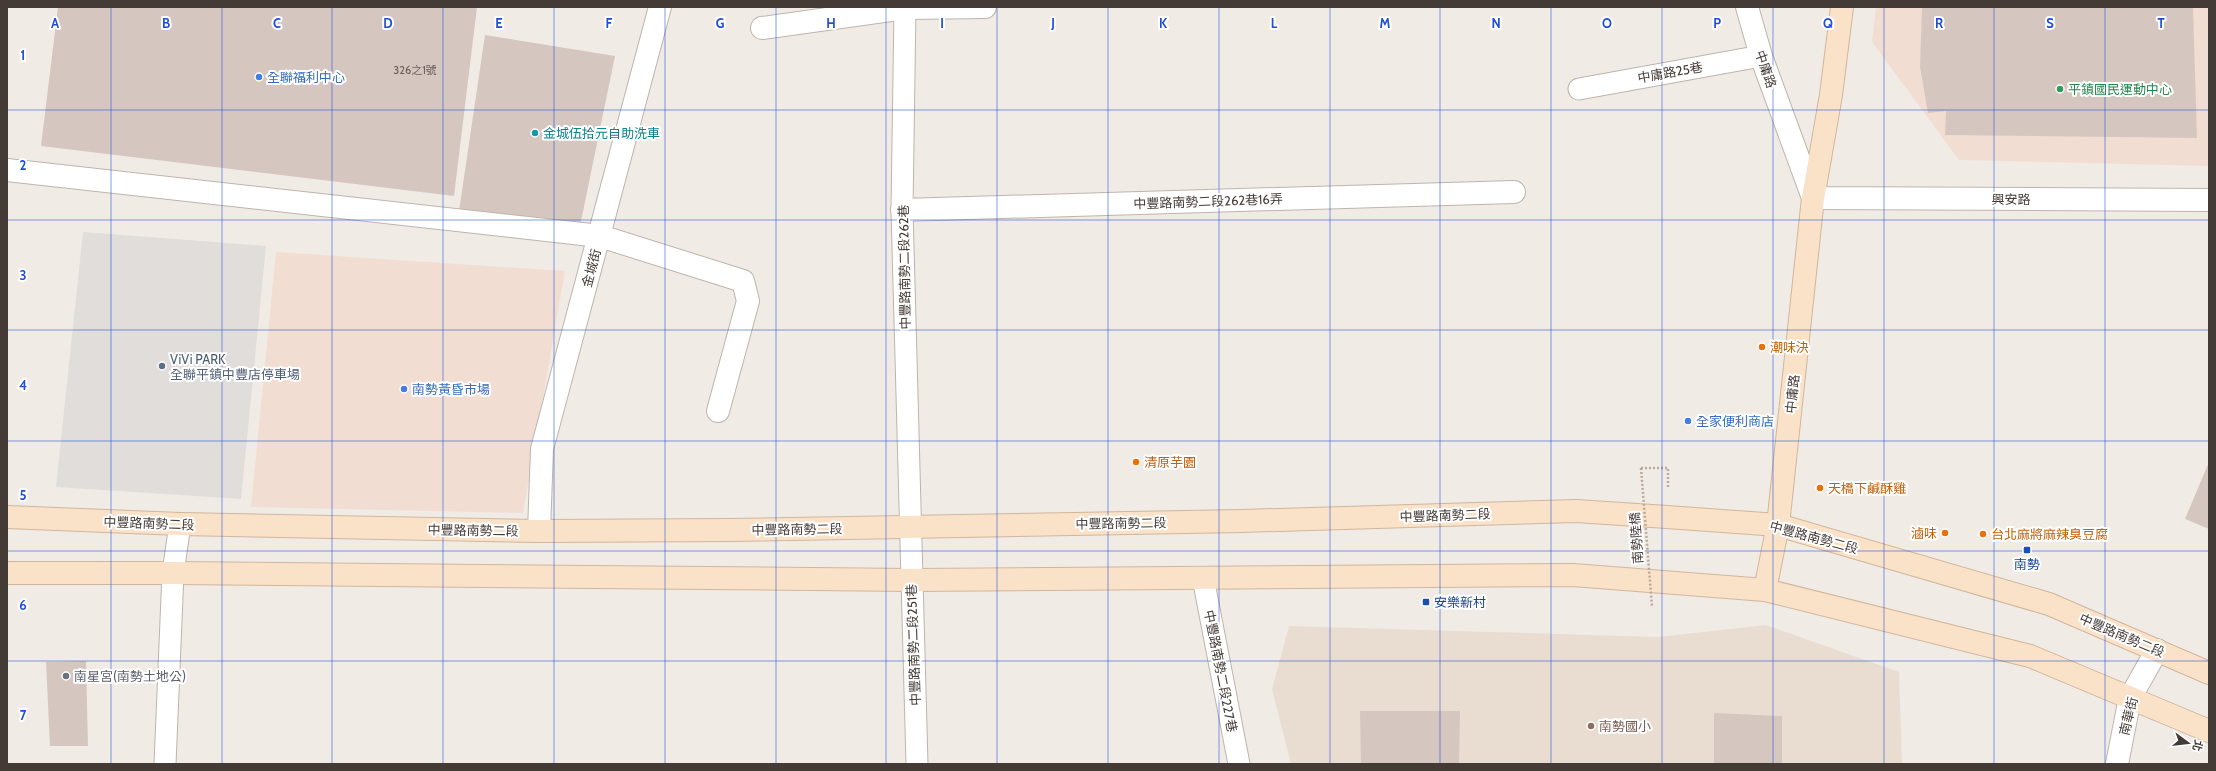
<svg xmlns="http://www.w3.org/2000/svg" width="2216" height="771" viewBox="0 0 2216 771" font-family="Cabin,'Noto Sans TC',sans-serif">
  <style>
    .commercial { fill: #f2ddd3 }
    .education { fill: #e9ddd1 }
    .parking { fill: #e0dddb }
    .building { fill: #d5c7c0 }
    .lines { fill: none; stroke-linecap: round; stroke-linejoin: round }
    .lane-casing { stroke: #bfb4ad; stroke-width: 23 }
    .street-casing { stroke: #bfb4ad; stroke-width: 24 }
    .secondary-casing { stroke: #d0b69c; stroke-width: 24 }
    .path { stroke: #bca99c; stroke-width: 2.5; stroke-dasharray: 2 2; stroke-linecap: butt }
    .lane { stroke: #fff; stroke-width: 21 }
    .street { stroke: #fff; stroke-width: 22 }
    .secondary { stroke: #fae2c8; stroke-width: 22 }
    .path-bridge { stroke: #bca99c; stroke-width: 2.5; stroke-dasharray: 2 2; stroke-linecap: butt }
    .grid { fill: none; stroke: #1d4ed8; stroke-width: 1; stroke-opacity: 0.55 }
    .shop-dot { fill: #3f7fe0; stroke: #fff; stroke-width: 1.5 }
    .leisure-dot { fill: #2e9e5b; stroke: #fff; stroke-width: 1.5 }
    .culture-dot { fill: #0f9aa8; stroke: #fff; stroke-width: 1.5 }
    .food-dot { fill: #e8710a; stroke: #fff; stroke-width: 1.5 }
    .service-dot { fill: #5c6f8a; stroke: #fff; stroke-width: 1.5 }
    .transit-dot { fill: #1a4fb4; stroke: #fff; stroke-width: 1.5 }
    .worship-dot { fill: #6b7280; stroke: #fff; stroke-width: 1.5 }
    .education-dot { fill: #8d6e63; stroke: #fff; stroke-width: 1.5 }
    .labels { text-anchor: middle; dominant-baseline: central; stroke-width: 4; stroke-linejoin: round; paint-order: stroke }
    .number-label { font-size: 11px; fill: #685e58 }
    .street-label { font-size: 13px; fill: #443b36; stroke: #fff }
    .shop-label { font-size: 13px; fill: #366cbe; stroke: #fff; text-anchor: start }
    .leisure-label { font-size: 13px; fill: #27864d; stroke: #fff; text-anchor: start }
    .culture-label { font-size: 13px; fill: #0d838f; stroke: #fff; text-anchor: start }
    .food-label { font-size: 13px; fill: #c56008; stroke: #fff; text-anchor: start }
    .service-label { font-size: 13px; fill: #4e5e75; stroke: #fff; text-anchor: start }
    .transit-label { font-size: 13px; fill: #164399; stroke: #fff }
    .worship-label { font-size: 13px; fill: #5b616d; stroke: #fff; text-anchor: start }
    .education-label { font-size: 13px; fill: #785e54; stroke: #fff; text-anchor: start }
    .grid-label { font-size: 13px; text-anchor: middle; font-weight: bold; fill: #1d4ed8; stroke: #fff; stroke-width: 4; stroke-linejoin: round; paint-order: stroke }
  </style>
  <rect width="100%" height="100%" fill="#f1ebe6"/>
  <!-- commercial -->
  <g class="commercial">
    <polygon points="1876,7 2209,7 2209,166 1959,160 1872,42"/>
    <polygon points="276,252 565,271 523,513 251,507"/>
  </g>
  <!-- education -->
  <polygon class="education" points="1766,625 1899,672 1902,764 1291,764 1272,689 1289,626 1658,637"/>
  <!-- parking -->
  <polygon class="parking" points="83,232 266,246 241,499 56,487"/>
  <!-- building -->
  <g class="building">
    <polygon points="58,7 477,7 454,196 41,146"/>
    <polygon points="1922,7 2193,7 2197,138 1945,135 1946,111 1928,113 1920,67"/>
    <polygon points="485,35 615,56 580,226 459,211"/>
    <polygon points="2209,462 2209,529 2185,519"/>
    <polygon points="86,661 88,746 50,746 46,662"/>
    <polygon points="1360,711 1460,711 1459,764 1361,764"/>
    <polygon points="1714,713 1782,716 1782,764 1714,764"/>
  </g>
  <g class="lines">
    <defs>
      <g id="lane">
        <polyline points="905,7 902,210 917,764"/>
        <polyline points="1579,89 1761,56"/>
        <polyline points="1203,578 1239,764"/>
        <polyline points="165,764 173,573 180,524"/>
      </g>
      <g id="street">
        <polyline points="1747,7 1761,56 1813,198 2209,200"/>
        <polyline points="762,28 905,8 985,7"/>
        <polyline points="7,170 600,236 743,281 748,301 718,411"/>
        <polyline points="902,210 1514,192"/>
        <polyline points="539,531 542,449 660,7"/>
        <polyline points="2117,764 2130,698 2157,650"/>
      </g>
      <g id="secondary">
        <polyline points="7,517 180,524 539,531 730,530 1242,521 1576,511 1667,517 1778,525 2049,604 2209,673"/>
        <polyline points="7,573 173,573 912,580 1573,575 1765,590 2030,656 2209,731"/>
        <polyline points="1765,590 1778,525 1813,198 1831,95 1842,7"/>
      </g>
    </defs>
    <!-- lane casing -->
    <use href="#lane" class="lane-casing"/>
    <!-- street casing -->
    <use href="#street" class="street-casing"/>
    <!-- secondary casing -->
    <use href="#secondary" class="secondary-casing"/>
    <!-- path -->
    <polyline class="path" points="1641,468 1668,468 1668,488"/>
    <!-- lane -->
    <use href="#lane" class="lane"/>
    <!-- street -->
    <use href="#street" class="street"/>
    <!-- secondary -->
    <use href="#secondary" class="secondary"/>
    <!-- path-bridge -->
    <polyline class="path-bridge" points="1641,468 1652,607"/>
  </g>
  <!-- grid -->
  <path class="grid" d="M111,7V764M222,7V764M332,7V764M443,7V764M554,7V764M665,7V764M776,7V764M886,7V764M997,7V764M1108,7V764M1219,7V764M1330,7V764M1440,7V764M1551,7V764M1662,7V764M1773,7V764M1884,7V764M1994,7V764M2105,7V764M7,110H2209M7,220H2209M7,330H2209M7,441H2209M7,551H2209M7,661H2209"/>
  <!-- markers -->
  <g class="shop-dot">
    <circle cx="259" cy="77" r="4"/>
    <circle cx="404" cy="389" r="4"/>
    <circle cx="1688" cy="421" r="4"/>
  </g>
  <circle class="leisure-dot" cx="2060" cy="89" r="4"/>
  <circle class="culture-dot" cx="535" cy="133" r="4"/>
  <g class="food-dot">
    <circle cx="1762" cy="347" r="4"/>
    <circle cx="1136" cy="462" r="4"/>
    <circle cx="1820" cy="488" r="4"/>
    <circle cx="1945" cy="533" r="4"/>
    <circle cx="1983" cy="534" r="4"/>
  </g>
  <circle class="service-dot" cx="162" cy="366" r="4"/>
  <g class="transit-dot">
    <rect x="2023" y="546" width="8" height="8" rx="2"/>
    <rect x="1422" y="598" width="8" height="8" rx="2"/>
  </g>
  <circle class="worship-dot" cx="66" cy="676" r="4"/>
  <circle class="education-dot" cx="1591" cy="726" r="4"/>
  <g class="labels">
    <!-- number labels -->
    <g class="number-label">
      <text x="415" y="70">326之1號</text>
    </g>
    <!-- street labels -->
    <g class="street-label">
      <text transform="translate(1766 69) rotate(71)">中庸路</text>
      <text transform="translate(1670 72) rotate(-10)">中庸路25巷</text>
      <text x="2011" y="199">興安路</text>
      <text transform="translate(1208 201) rotate(-2)">中豐路南勢二段262巷16弄</text>
      <text transform="translate(904 267) rotate(-91)">中豐路南勢二段262巷</text>
      <text transform="translate(591 268) rotate(-75)">金城街</text>
      <text transform="translate(1792 394) rotate(-84)">中庸路</text>
      <text transform="translate(1445 515) rotate(-2)">中豐路南勢二段</text>
      <text transform="translate(149 523) rotate(2)">中豐路南勢二段</text>
      <text transform="translate(1121 523) rotate(-1)">中豐路南勢二段</text>
      <text transform="translate(797 529) rotate(-1)">中豐路南勢二段</text>
      <text transform="translate(473 530) rotate(1)">中豐路南勢二段</text>
      <text transform="translate(1814 537) rotate(15)">中豐路南勢二段</text>
      <text transform="translate(1636 538) rotate(-94)">南勢陸橋</text>
      <text transform="translate(2122 635) rotate(23)">中豐路南勢二段</text>
      <text transform="translate(913 645) rotate(-92)">中豐路南勢二段251巷</text>
      <text transform="translate(1221 671) rotate(79)">中豐路南勢二段227巷</text>
      <text transform="translate(2128 716) rotate(-76)">南華街</text>
    </g>
    <!-- shop labels -->
    <g class="shop-label">
      <text x="267" y="77">全聯福利中心</text>
      <text x="412" y="389">南勢黃昏市場</text>
      <text x="1696" y="421">全家便利商店</text>
    </g>
    <!-- leisure labels -->
    <g class="leisure-label">
      <text x="2068" y="89">平鎮國民運動中心</text>
    </g>
    <!-- culture labels -->
    <g class="culture-label">
      <text x="543" y="133">金城伍拾元自助洗車</text>
    </g>
    <!-- food labels -->
    <g class="food-label">
      <text x="1770" y="347">潮味決</text>
      <text x="1144" y="462">清原芋園</text>
      <text x="1828" y="488">天橋下鹹酥雞</text>
      <text x="1937" y="533" text-anchor="end">滷味</text>
      <text x="1991" y="534">台北麻將麻辣臭豆腐</text>
    </g>
    <!-- service labels -->
    <g class="service-label">
      <text x="170" y="359">ViVi PARK<tspan x="170" dy="15">全聯平鎮中豐店停車場</tspan></text>
    </g>
    <!-- transit labels -->
    <g class="transit-label">
      <text x="2027" y="564">南勢</text>
      <text x="1434" y="602" text-anchor="start">安樂新村</text>
    </g>
    <!-- worship labels -->
    <g class="worship-label">
      <text x="74" y="676">南星宮(南勢土地公)</text>
    </g>
    <!-- education labels -->
    <g class="education-label">
      <text x="1599" y="726">南勢國小</text>
    </g>
  </g>
  <g class="grid-label">
    <text x="55" y="28">A</text>
    <text x="166" y="28">B</text>
    <text x="277" y="28">C</text>
    <text x="388" y="28">D</text>
    <text x="499" y="28">E</text>
    <text x="609" y="28">F</text>
    <text x="720" y="28">G</text>
    <text x="831" y="28">H</text>
    <text x="942" y="28">I</text>
    <text x="1053" y="28">J</text>
    <text x="1163" y="28">K</text>
    <text x="1274" y="28">L</text>
    <text x="1385" y="28">M</text>
    <text x="1496" y="28">N</text>
    <text x="1607" y="28">O</text>
    <text x="1717" y="28">P</text>
    <text x="1828" y="28">Q</text>
    <text x="1939" y="28">R</text>
    <text x="2050" y="28">S</text>
    <text x="2161" y="28">T</text>
    <text x="23" y="60">1</text>
    <text x="23" y="170">2</text>
    <text x="23" y="280">3</text>
    <text x="23" y="390">4</text>
    <text x="23" y="500">5</text>
    <text x="23" y="610">6</text>
    <text x="23" y="720">7</text>
  </g>
  <!-- border -->
  <rect width="2216" height="771" fill="none" stroke="#443b36" stroke-width="16"/>
  <!-- north arrow -->
  <g transform="translate(2188 743) rotate(105)" stroke="#ffffff" stroke-width="3" paint-order="stroke">
  <path d="M0-3L7 15L0 10L-7 15Z" fill="#443b36"/>
  <text y="-6" font-size="11" font-weight="bold" text-anchor="middle" fill="#443b36">北</text>
  </g>
</svg>
